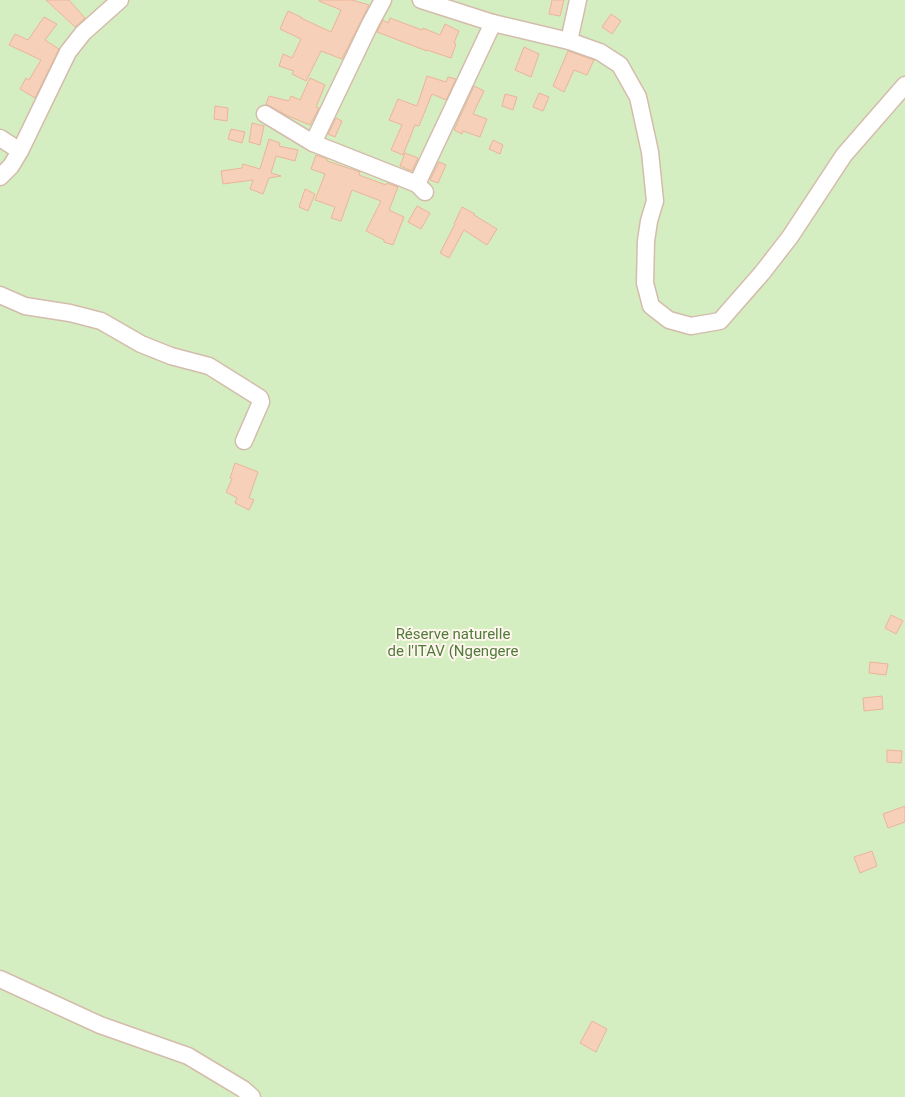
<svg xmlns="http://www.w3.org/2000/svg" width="905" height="1097" viewBox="0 0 905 1097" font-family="Roboto,sans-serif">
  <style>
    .green { fill: #d5eec1 }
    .building { fill: #f6d0b9; stroke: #ebb598 }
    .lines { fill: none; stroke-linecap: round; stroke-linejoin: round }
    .minor-casing { stroke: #d4bcac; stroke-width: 19 }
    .minor { stroke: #fff; stroke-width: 16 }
    .labels { text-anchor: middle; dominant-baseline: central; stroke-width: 4; stroke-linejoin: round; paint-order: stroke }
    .park-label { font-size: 15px; fill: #507a3b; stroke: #fff7ed }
  </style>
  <rect width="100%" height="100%" fill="#fef3e4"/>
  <!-- green -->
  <rect class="green" x="0" y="0" width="905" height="1097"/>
  <!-- building -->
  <g class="building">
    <polygon points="46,0 69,0 85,18 75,27"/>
    <polygon points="319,0 352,0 369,5 342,59 321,51 306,81 292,74 294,71 279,66 283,54 292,58 301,39 280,29 288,11 301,17 301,18 331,32 341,10 319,1"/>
    <polygon points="552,0 564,0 560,16 549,14"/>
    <polygon points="611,14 621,21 612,34 602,27"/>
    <polygon points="44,17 57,24 45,40 59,49 35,98 20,89 26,78 29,80 41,60 9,45 15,34 28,40"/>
    <polygon points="390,18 422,30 423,28 440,35 445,24 459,31 454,43 456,44 451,58 427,50 427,51 377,32 383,20 388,23"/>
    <polygon points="524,47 539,54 531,77 515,70"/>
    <polygon points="568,51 594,60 587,75 574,70 564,92 553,86"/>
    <polygon points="427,76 446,82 448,77 456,79 446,100 432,94 419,126 415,125 403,155 391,150 402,125 389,120 398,99 417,106"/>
    <polygon points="310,78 325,85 316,107 319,108 310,125 288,116 266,104 269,96 289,101 291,96 300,100"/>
    <polygon points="474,86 484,91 473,114 487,119 480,137 463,131 462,134 454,130"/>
    <polygon points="539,93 549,97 543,111 533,107"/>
    <polygon points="505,94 517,97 513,110 502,106"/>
    <polygon points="215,106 228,108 227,121 214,119"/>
    <polygon points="336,118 342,121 335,137 328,134"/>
    <polygon points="252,123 264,126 260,145 249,142"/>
    <polygon points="231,129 245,132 242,143 228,139"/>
    <polygon points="269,139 280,143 279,146 298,150 295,161 276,156 271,173 281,176 269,178 263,194 250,189 253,180 223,184 221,171 242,168 243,164 260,169"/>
    <polygon points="493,140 503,145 500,154 489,149"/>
    <polygon points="405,153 418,158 412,171 400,166"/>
    <polygon points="316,155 327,159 327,161 360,172 359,175 386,185 387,183 398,187 389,210 404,217 393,245 384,242 384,240 366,231 381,201 352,190 341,221 331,218 335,207 315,200 325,174 311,169"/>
    <polygon points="439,162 446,165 438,183 430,180"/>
    <polygon points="305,189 315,194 308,211 299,207"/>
    <polygon points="417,206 430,213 421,229 408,222"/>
    <polygon points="462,207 475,214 474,215 497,229 487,245 464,230 449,258 440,253 455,224 454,224"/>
    <polygon points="235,463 258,472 249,498 254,500 249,510 235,503 237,498 226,492 232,479 230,478"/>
    <polygon points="891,615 903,621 896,634 885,628"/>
    <polygon points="870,662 888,664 886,675 869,673"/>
    <polygon points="882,696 883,709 864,711 863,698"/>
    <polygon points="887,750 902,751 901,763 887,762"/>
    <polygon points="905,806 905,822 888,828 883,814"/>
    <polygon points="872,851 877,866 860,873 854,857"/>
    <polygon points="592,1021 607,1029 596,1052 580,1043"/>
  </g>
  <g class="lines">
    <defs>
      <g id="minor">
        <polyline points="421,0 493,23 569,41 600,52 620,65 638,97 650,152 655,201 649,221 646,241 645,283 651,306 669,320 691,326 720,321 762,273 790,237 844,155 905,85"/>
        <polyline points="569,41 578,0"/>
        <polyline points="265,114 313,143 417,184 425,192"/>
        <polyline points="0,138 20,151"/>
        <polyline points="313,143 370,24 383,0"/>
        <polyline points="0,177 11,166 20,151 68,52 83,33 120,0"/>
        <polyline points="417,184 493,23"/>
        <polyline points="0,295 25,306 70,313 101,321 141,344 171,356 209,366 260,398 261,402 244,441"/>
        <polyline points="0,979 100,1025 188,1056 243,1089 252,1097"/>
      </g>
    </defs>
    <!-- minor casing -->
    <use href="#minor" class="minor-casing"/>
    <!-- minor -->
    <use href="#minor" class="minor"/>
  </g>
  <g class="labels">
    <!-- park labels -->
    <g class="park-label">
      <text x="453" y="634">Réserve naturelle<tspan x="453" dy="17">de l'ITAV (Ngengere</tspan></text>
    </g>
  </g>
</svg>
